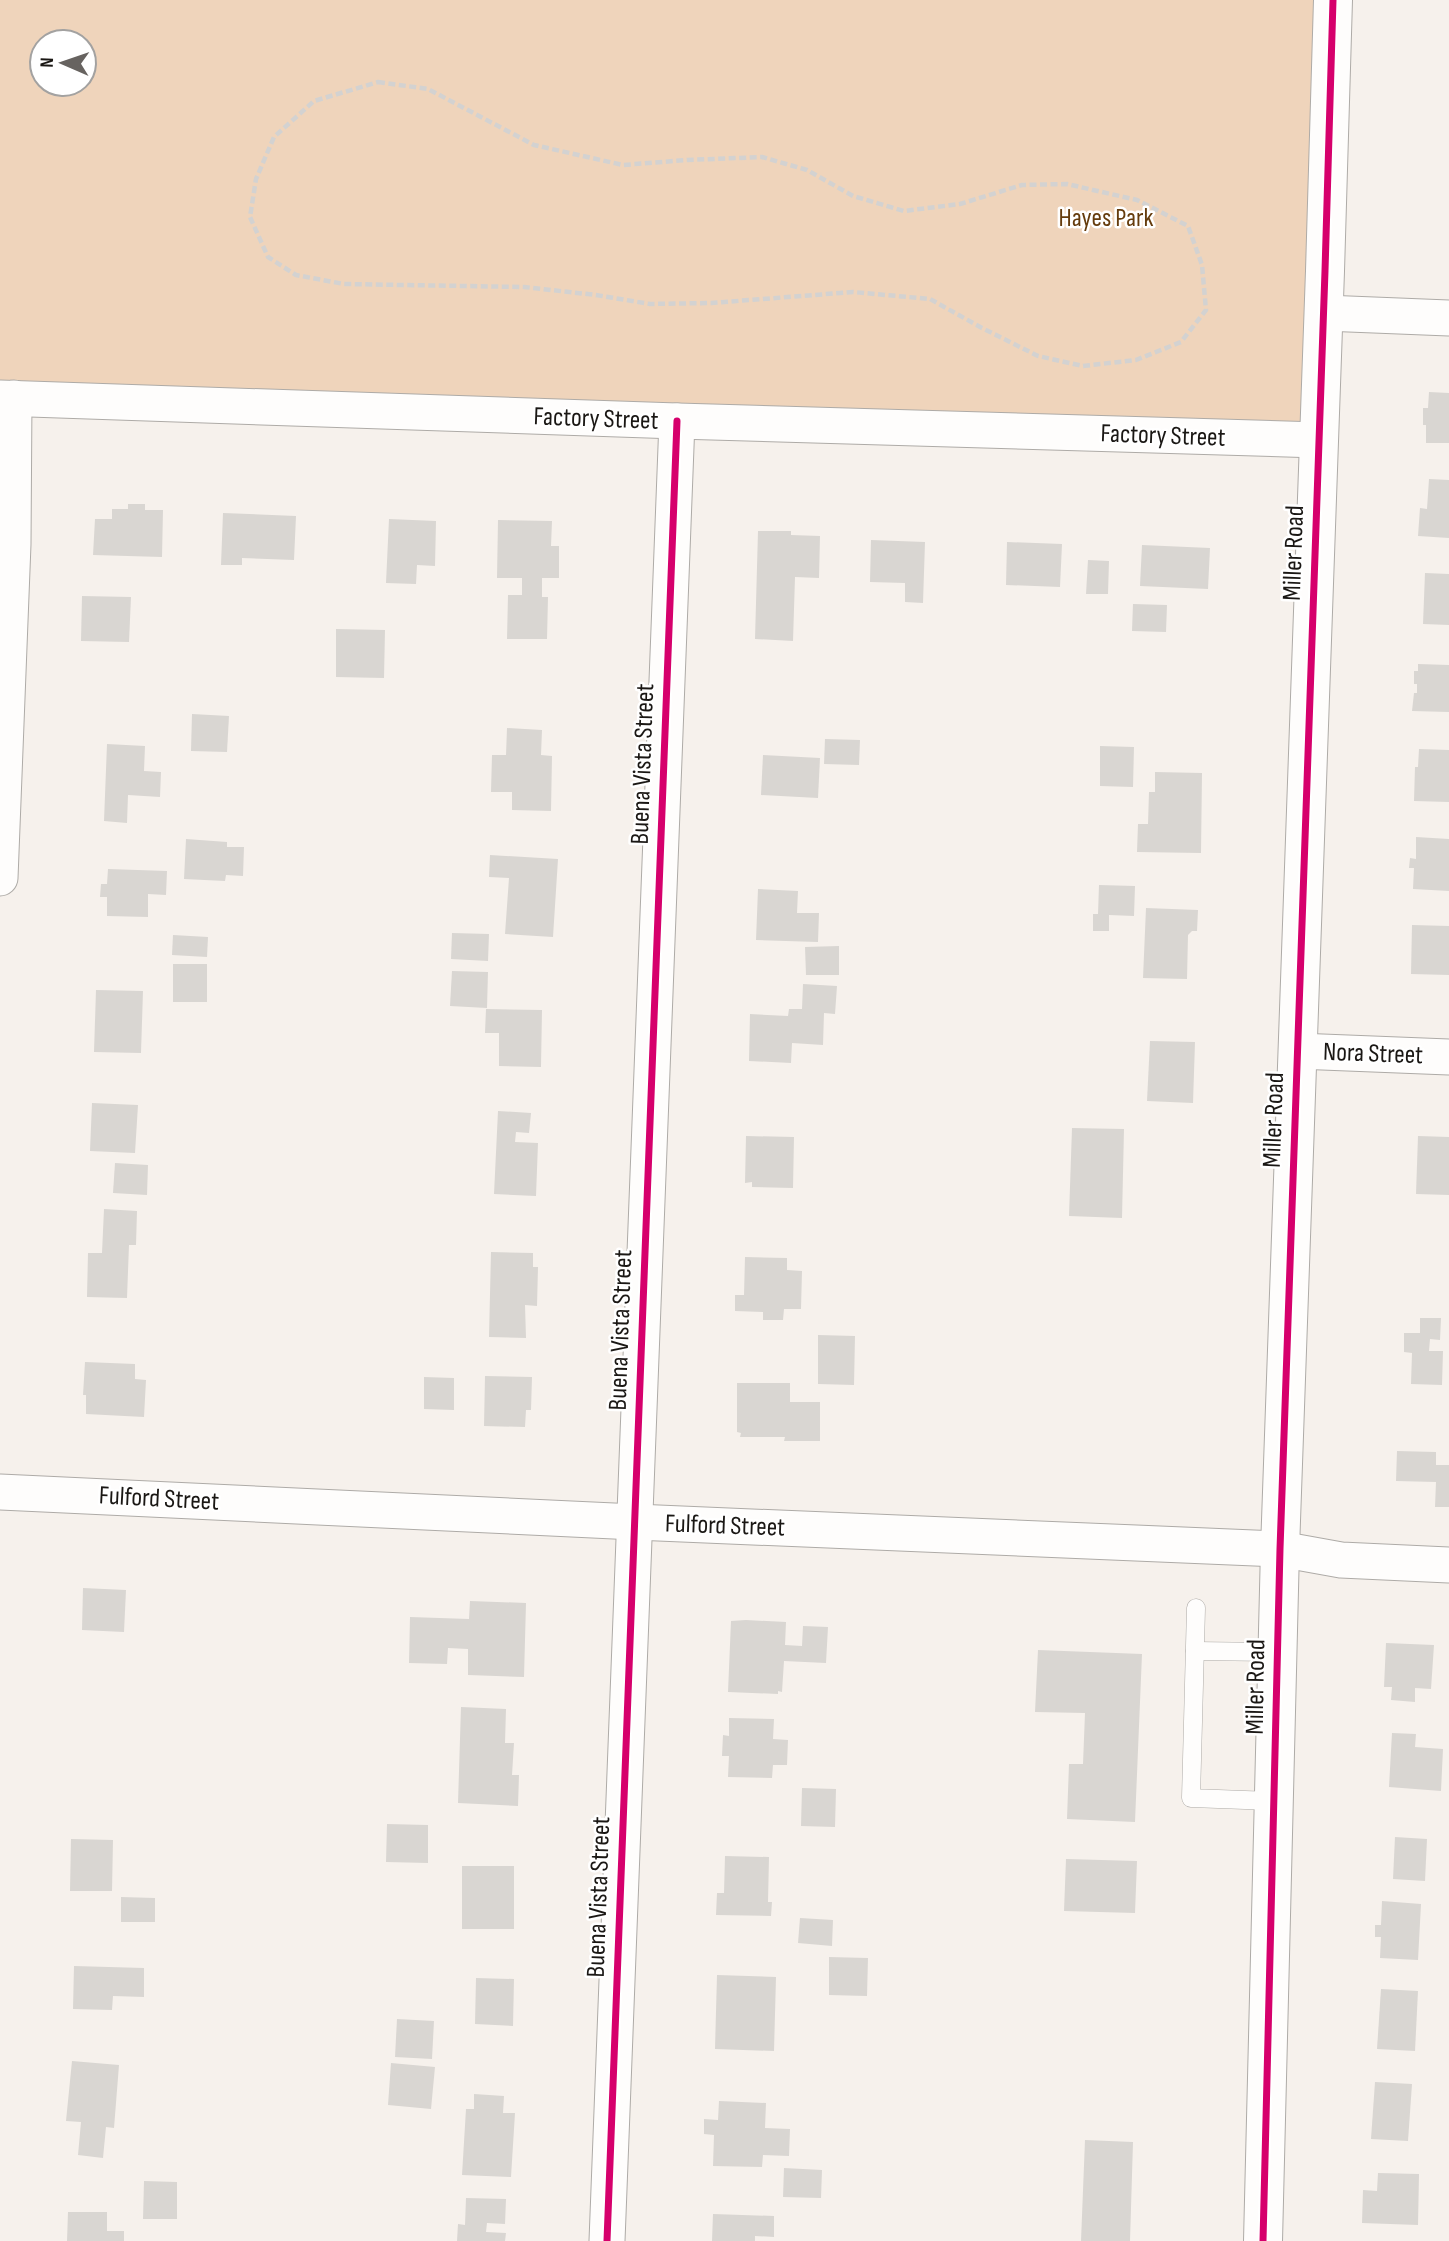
<svg xmlns="http://www.w3.org/2000/svg" width="1449" height="2241" viewBox="0 0 1449 2241" font-family="'Sofia Sans Condensed',sans-serif">
  <style>
    .green { fill: #efd4bb; fill-rule: evenodd }
    .building { fill: #d9d6d2 }
    .lines { fill: none; stroke-linecap: round; stroke-linejoin: round }
    .lane-casing { stroke: #aeaba7; stroke-width: 19 }
    .street-casing { stroke: #aeaba7; stroke-width: 37 }
    .secondary-casing { stroke: #aeaba7; stroke-width: 40 }
    .path { stroke: #d3d2d1; stroke-width: 4.5; stroke-dasharray: 7 3.5; stroke-linecap: butt }
    .lane { stroke: #fefdfc; stroke-width: 18 }
    .street { stroke: #fefdfc; stroke-width: 35 }
    .secondary { stroke: #fefdfc; stroke-width: 38 }
    .cycleway-casing { stroke: #fff; stroke-width: 11 }
    .cycleway { stroke: #d6006c; stroke-width: 7 }
    .labels { text-anchor: middle; dominant-baseline: central; stroke-width: 5; stroke-linejoin: round; paint-order: stroke }
    .park-label { font-size: 26px; fill: #653c0d; stroke: #fff }
    .street-label { font-size: 26px; fill: #1a1714; stroke: #fff }
  </style>
  <rect width="100%" height="100%" fill="#f6f1ec"/>
  <!-- green -->
  <path class="green" d="M0,0H1333L1319,440L0,398ZM42,42H84V84H42Z"/>
  <!-- building -->
  <g class="building">
    <polygon points="1429,392 1449,393 1449,443 1426,443 1426,425 1423,425 1423,408 1428,408"/>
    <polygon points="1429,479 1449,480 1449,538 1418,536 1420,508 1427,509"/>
    <polygon points="128,504 145,504 145,510 163,510 162,557 93,555 95,519 112,519 112,509 128,509"/>
    <polygon points="223,513 296,516 294,560 242,558 242,565 221,565"/>
    <polygon points="389,519 436,521 435,566 417,565 416,584 386,583"/>
    <polygon points="498,520 552,521 551,546 559,546 559,578 542,578 542,597 548,597 547,639 507,639 508,595 522,595 522,578 497,578"/>
    <polygon points="758,531 791,531 791,535 820,536 819,578 795,577 793,641 755,639"/>
    <polygon points="871,540 925,542 923,603 905,602 905,583 870,582"/>
    <polygon points="1007,542 1062,544 1060,587 1006,585"/>
    <polygon points="1142,545 1210,548 1208,589 1140,586"/>
    <polygon points="1088,560 1109,561 1108,594 1086,594"/>
    <polygon points="1425,573 1449,574 1449,625 1423,624"/>
    <polygon points="82,596 131,597 129,642 81,641"/>
    <polygon points="1133,604 1167,605 1166,632 1132,631"/>
    <polygon points="336,629 385,630 384,678 336,677"/>
    <polygon points="1418,664 1449,665 1449,712 1412,711 1414,693 1417,693 1417,684 1414,684 1414,671 1418,671"/>
    <polygon points="192,714 229,716 227,752 191,751"/>
    <polygon points="507,728 542,730 541,755 552,756 551,811 512,810 512,792 491,792 492,755 506,755"/>
    <polygon points="825,739 860,740 859,765 824,764"/>
    <polygon points="107,744 145,746 144,771 161,772 160,797 128,795 127,823 104,821"/>
    <polygon points="1100,746 1134,747 1133,787 1100,786"/>
    <polygon points="1419,749 1449,750 1449,802 1414,801 1415,767 1418,767"/>
    <polygon points="763,755 820,758 818,798 761,795"/>
    <polygon points="1155,772 1202,773 1201,853 1137,852 1138,824 1148,824 1149,792 1155,792"/>
    <polygon points="1416,837 1449,839 1449,891 1413,889 1414,868 1409,868 1410,858 1416,859"/>
    <polygon points="186,839 227,842 227,847 244,847 243,876 226,875 225,881 184,879"/>
    <polygon points="490,855 558,859 553,937 505,934 509,878 489,877"/>
    <polygon points="108,869 167,871 166,895 148,894 148,917 107,916 107,897 100,897 101,884 107,884"/>
    <polygon points="1099,885 1135,886 1134,916 1109,915 1109,931 1093,931 1093,914 1098,914"/>
    <polygon points="758,889 798,891 797,913 819,913 818,942 756,940"/>
    <polygon points="1146,908 1198,910 1197,931 1192,931 1188,935 1187,979 1143,978"/>
    <polygon points="1412,925 1449,926 1449,975 1411,974"/>
    <polygon points="452,933 489,934 488,961 451,959"/>
    <polygon points="173,935 208,937 207,957 172,955"/>
    <polygon points="839,946 839,975 806,975 805,947"/>
    <rect x="173" y="964" width="34" height="38"/>
    <polygon points="452,971 488,972 487,1008 450,1006"/>
    <polygon points="803,984 837,986 835,1014 824,1013 823,1045 792,1043 791,1063 749,1061 750,1014 788,1016 789,1009 802,1009"/>
    <polygon points="96,990 143,991 141,1053 94,1052"/>
    <polygon points="486,1009 542,1010 541,1067 499,1066 499,1033 485,1033"/>
    <polygon points="1150,1041 1195,1042 1193,1103 1147,1101"/>
    <polygon points="92,1103 138,1105 135,1153 90,1151"/>
    <polygon points="498,1111 531,1113 529,1133 516,1132 515,1142 538,1143 536,1196 494,1194"/>
    <polygon points="1072,1128 1124,1129 1122,1218 1069,1216"/>
    <polygon points="746,1136 794,1137 793,1188 752,1187 752,1182 745,1183"/>
    <polygon points="1418,1136 1449,1137 1449,1195 1416,1194"/>
    <polygon points="115,1163 148,1165 147,1195 113,1193"/>
    <polygon points="104,1209 137,1211 136,1245 129,1245 127,1298 87,1297 88,1253 102,1253"/>
    <polygon points="491,1252 533,1253 533,1267 538,1267 537,1306 525,1305 526,1338 489,1337"/>
    <polygon points="745,1257 787,1258 787,1270 802,1271 801,1309 784,1309 783,1320 763,1320 763,1312 735,1311 735,1295 744,1295"/>
    <polygon points="1420,1318 1441,1318 1440,1340 1430,1339 1429,1351 1443,1351 1442,1385 1411,1384 1412,1353 1404,1352 1404,1333 1420,1333"/>
    <polygon points="818,1335 855,1336 854,1385 818,1384"/>
    <polygon points="85,1362 135,1364 135,1379 146,1380 144,1417 86,1414 86,1395 83,1395"/>
    <polygon points="485,1376 532,1377 531,1410 526,1410 525,1427 484,1426"/>
    <polygon points="424,1377 454,1378 454,1410 424,1409"/>
    <polygon points="737,1383 790,1383 790,1402 820,1402 820,1441 784,1441 785,1437 740,1437 741,1433 737,1432"/>
    <polygon points="1397,1451 1436,1452 1436,1465 1449,1465 1449,1507 1435,1507 1436,1482 1396,1481"/>
    <polygon points="83,1588 126,1590 124,1632 82,1630"/>
    <polygon points="470,1601 526,1603 524,1677 468,1675 468,1649 448,1648 447,1664 409,1663 410,1617 469,1619"/>
    <polygon points="746,1620 786,1622 785,1645 802,1646 803,1626 828,1627 826,1663 784,1661 782,1692 778,1691 778,1694 728,1692 731,1621"/>
    <polygon points="1386,1643 1434,1645 1431,1689 1415,1688 1415,1702 1391,1700 1392,1687 1384,1687"/>
    <polygon points="1038,1650 1142,1654 1135,1822 1067,1819 1069,1764 1083,1764 1085,1713 1035,1712"/>
    <polygon points="461,1707 506,1709 505,1743 514,1743 512,1775 519,1775 518,1806 458,1803"/>
    <polygon points="729,1718 774,1719 773,1739 788,1740 787,1765 773,1765 772,1778 728,1777 729,1756 722,1756 723,1735 729,1736"/>
    <polygon points="1392,1733 1416,1734 1415,1747 1443,1749 1441,1791 1389,1787"/>
    <polygon points="802,1788 836,1789 835,1827 801,1826"/>
    <polygon points="387,1824 428,1825 428,1863 386,1862"/>
    <polygon points="1395,1837 1427,1839 1425,1881 1393,1879"/>
    <polygon points="71,1839 113,1840 112,1891 70,1891"/>
    <polygon points="725,1856 769,1857 768,1902 772,1902 771,1916 716,1915 717,1893 724,1893"/>
    <polygon points="1066,1859 1137,1861 1135,1913 1064,1911"/>
    <rect x="462" y="1866" width="52" height="63"/>
    <polygon points="121,1897 155,1898 155,1922 121,1922"/>
    <polygon points="1382,1901 1421,1904 1418,1960 1380,1958 1381,1937 1375,1937 1375,1925 1381,1925"/>
    <polygon points="800,1918 833,1920 832,1946 798,1943"/>
    <polygon points="829,1957 868,1958 867,1996 829,1995"/>
    <polygon points="74,1966 144,1968 144,1997 113,1996 112,2010 73,2009"/>
    <polygon points="717,1975 776,1977 774,2051 715,2049"/>
    <polygon points="476,1978 514,1979 513,2026 475,2024"/>
    <polygon points="1381,1989 1418,1991 1415,2051 1377,2049"/>
    <polygon points="397,2019 434,2021 432,2059 395,2057"/>
    <polygon points="72,2061 119,2065 114,2128 106,2127 103,2158 78,2155 81,2122 66,2121"/>
    <polygon points="391,2063 435,2067 431,2109 388,2105"/>
    <polygon points="1375,2082 1412,2084 1408,2141 1371,2139"/>
    <polygon points="474,2094 504,2096 503,2113 515,2113 511,2177 462,2175 466,2109 474,2109"/>
    <polygon points="719,2101 766,2103 765,2128 790,2129 789,2156 763,2155 762,2167 713,2166 714,2135 704,2134 704,2119 718,2120"/>
    <polygon points="1085,2140 1133,2142 1130,2241 1081,2241"/>
    <polygon points="784,2168 822,2170 821,2198 783,2197"/>
    <polygon points="1378,2173 1419,2174 1418,2225 1362,2223 1363,2190 1377,2191"/>
    <polygon points="144,2181 177,2182 177,2219 143,2219"/>
    <polygon points="466,2198 506,2199 505,2224 487,2223 486,2232 506,2233 505,2241 457,2241 458,2224 465,2225"/>
    <polygon points="68,2212 107,2212 107,2231 124,2231 124,2241 67,2241"/>
    <polygon points="713,2214 774,2216 774,2237 755,2236 755,2241 712,2241"/>
  </g>
  <g class="lines">
    <defs>
      <g id="lane">
        <polyline points="1196,1608 1191,1798 1274,1801"/>
        <polyline points="1195,1651 1278,1652"/>
      </g>
      <g id="street">
        <polyline points="1324,313 1449,318"/>
        <polyline points="0,398 677,421 1319,440"/>
        <polyline points="0,878 13,544 14,398"/>
        <polyline points="1297,1051 1449,1057"/>
        <polyline points="0,1492 635,1522 1280,1549 1341,1560 1449,1565"/>
        <polyline points="607,2241 677,421"/>
      </g>
      <polyline id="secondary" points="1263,2241 1280,1549 1325,271 1333,0"/>
    </defs>
    <!-- lane casing -->
    <use href="#lane" class="lane-casing"/>
    <!-- street casing -->
    <use href="#street" class="street-casing"/>
    <!-- secondary casing -->
    <use href="#secondary" class="secondary-casing"/>
    <!-- path -->
    <polygon class="path" points="378,82 428,89 534,145 623,165 687,160 762,157 807,170 853,196 904,211 960,204 1022,185 1067,184 1137,200 1188,226 1202,265 1206,310 1181,342 1136,360 1083,366 1038,356 982,328 930,299 853,292 711,303 650,304 596,295 524,287 344,284 296,275 268,257 250,217 256,179 274,137 314,101"/>
    <!-- lane -->
    <use href="#lane" class="lane"/>
    <!-- street -->
    <use href="#street" class="street"/>
    <!-- secondary -->
    <use href="#secondary" class="secondary"/>
    <defs>
      <g id="cycleway">
        <polyline points="607,2241 677,421"/>
        <polyline points="1263,2241 1280,1549 1325,271 1333,0"/>
      </g>
    </defs>
    <!-- cycleway casing -->
    <use href="#cycleway" class="cycleway-casing"/>
    <!-- cycleway -->
    <use href="#cycleway" class="cycleway"/>
  </g>
  <g class="labels">
    <!-- park labels -->
    <g class="park-label">
      <text x="1106" y="218">Hayes Park</text>
    </g>
    <!-- street labels -->
    <g class="street-label">
      <text transform="translate(596 419) rotate(2)">Factory Street</text>
      <text transform="translate(1163 436) rotate(2)">Factory Street</text>
      <text transform="translate(1294 553) rotate(-88)">Miller Road</text>
      <text transform="translate(643 764) rotate(-88)">Buena Vista Street</text>
      <text transform="translate(1373 1054) rotate(2)">Nora Street</text>
      <text transform="translate(1274 1120) rotate(-88)">Miller Road</text>
      <text transform="translate(621 1330) rotate(-88)">Buena Vista Street</text>
      <text transform="translate(159 1499) rotate(3)">Fulford Street</text>
      <text transform="translate(725 1526) rotate(2)">Fulford Street</text>
      <text transform="translate(1256 1687) rotate(-89)">Miller Road</text>
      <text transform="translate(599 1897) rotate(-88)">Buena Vista Street</text>
    </g>
  </g>
  <!-- north arrow -->
  <g transform="translate(63 63) rotate(272)"><circle r="33" fill="#ffffff" stroke="#a3a2a1" stroke-width="2"/>
  <path d="M0-5L12 26L0 18L-12 26Z" fill="#676360"/>
  <text y="-10" font-size="19" font-weight="bold" text-anchor="middle" fill="#1a1714">N</text>
  </g>
</svg>
